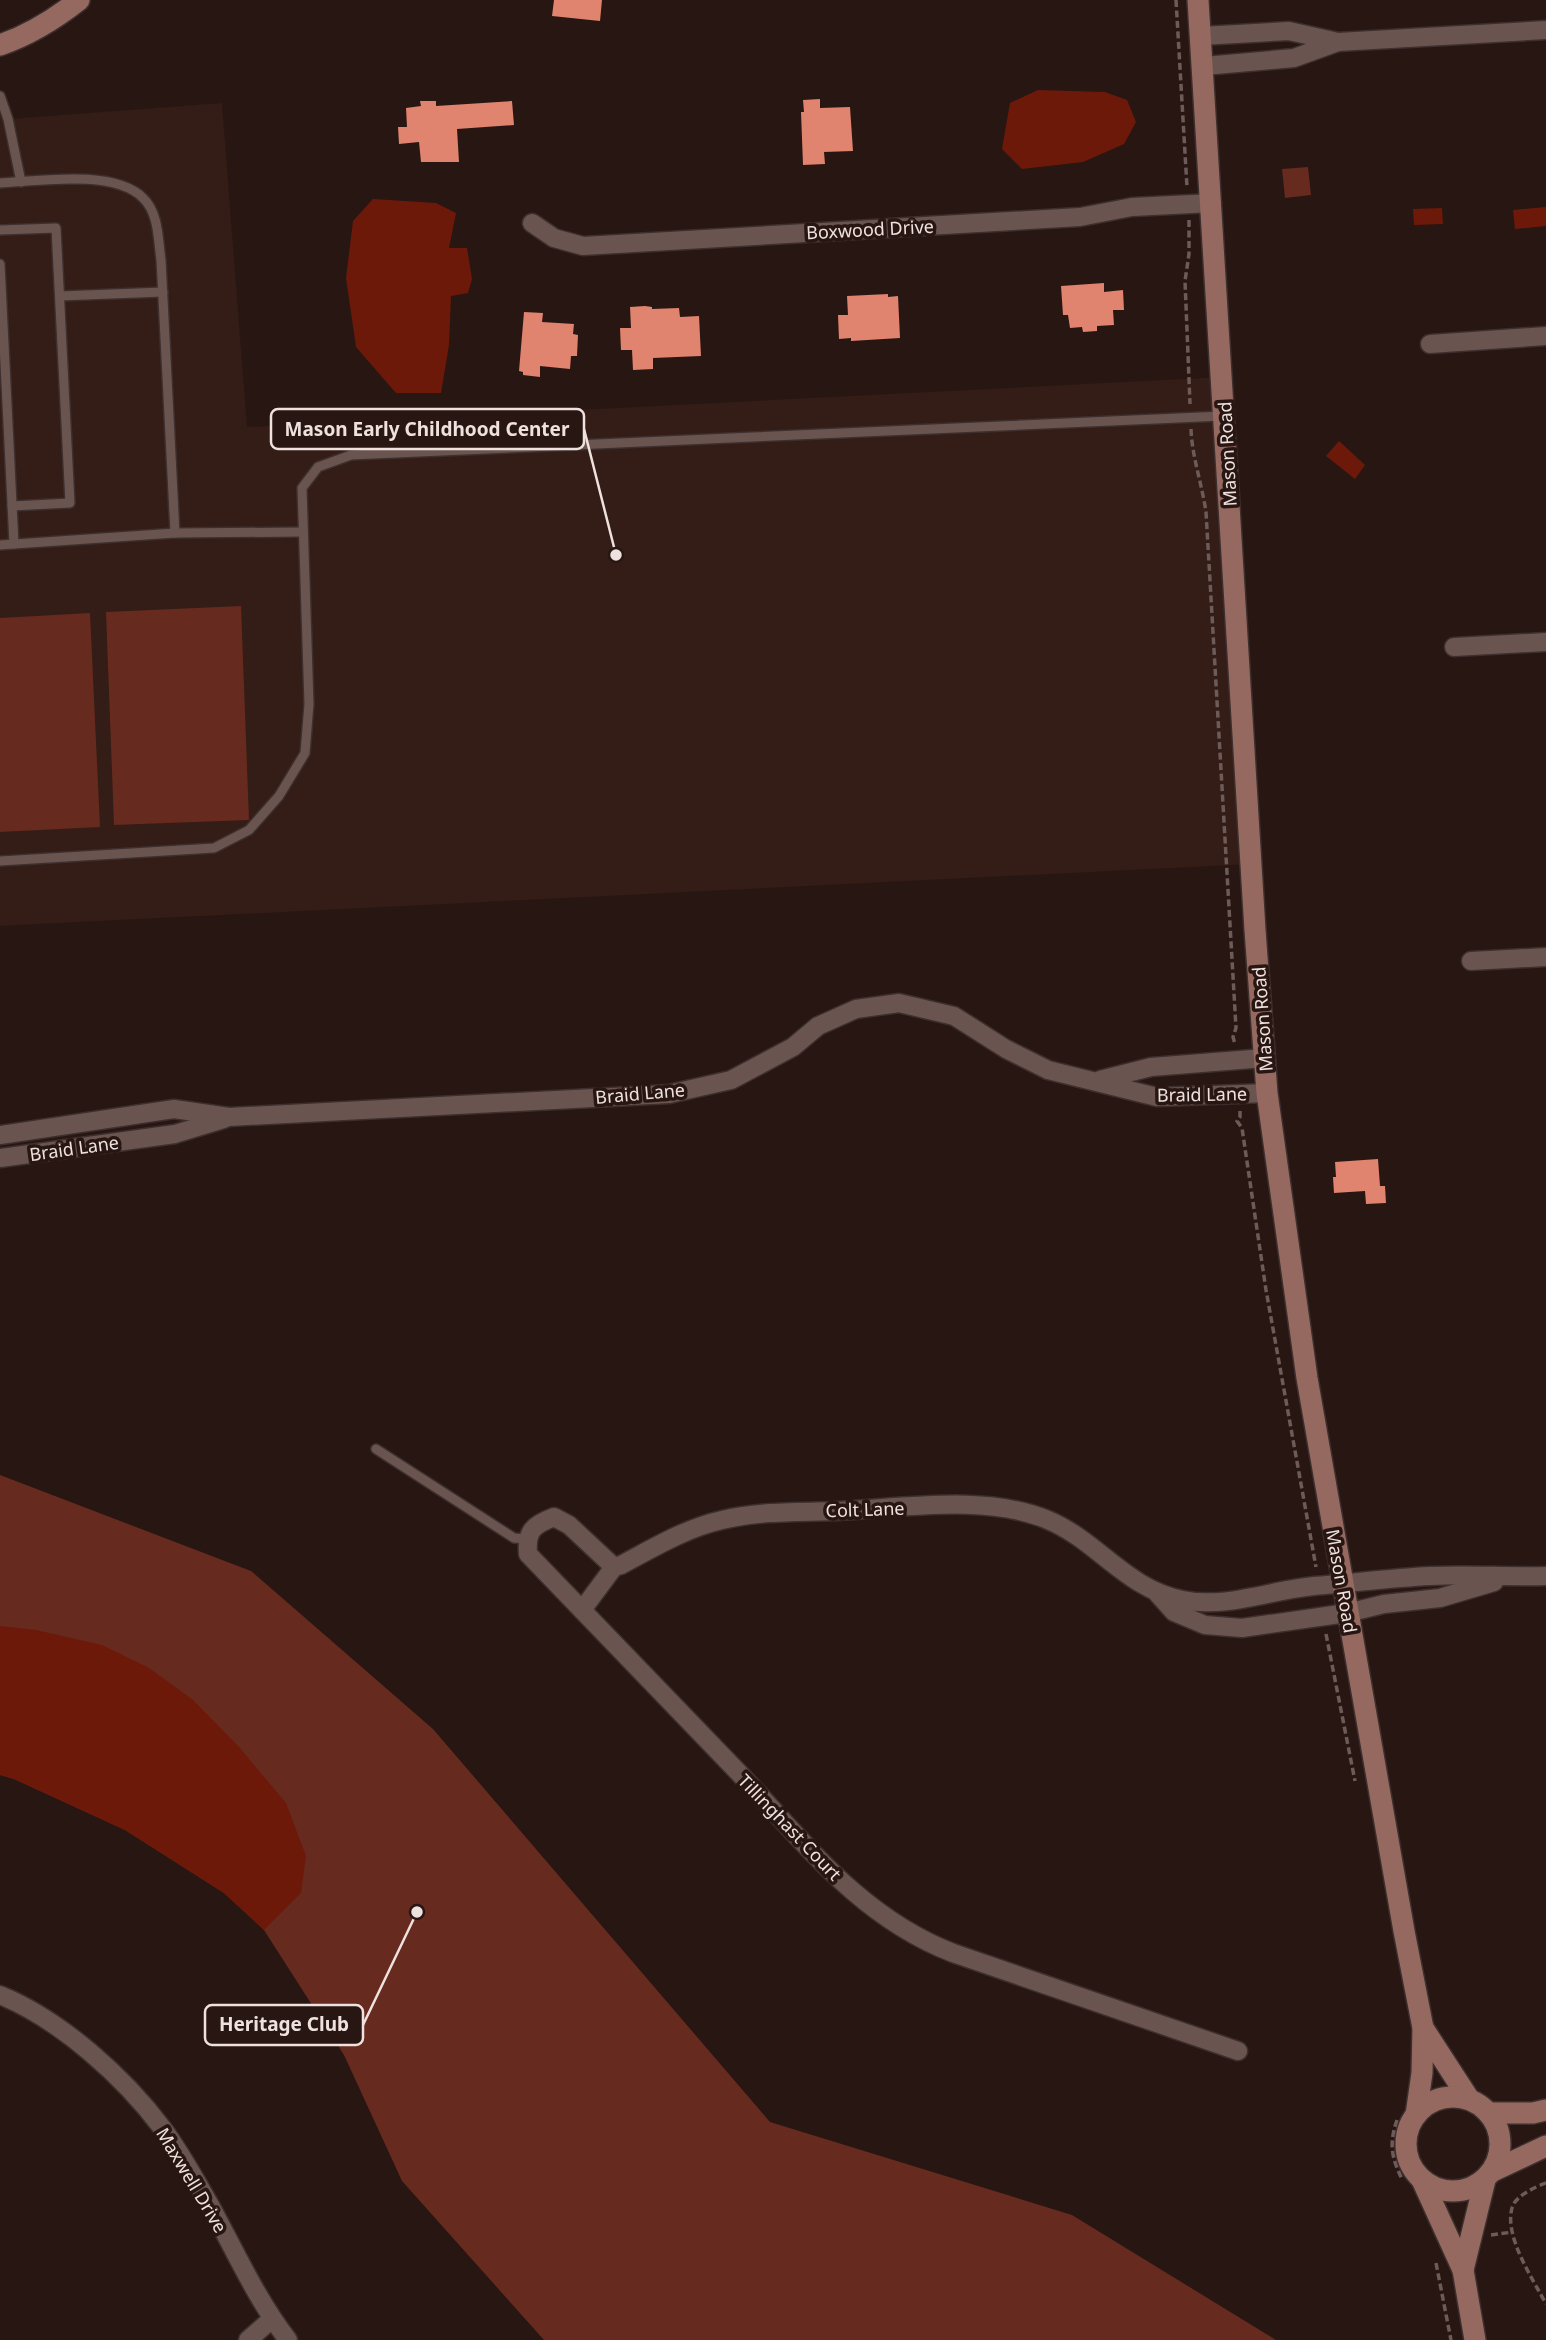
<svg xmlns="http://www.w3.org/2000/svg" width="1546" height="2340" viewBox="0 0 1546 2340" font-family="'Noto Sans',sans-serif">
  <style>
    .built { fill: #341c17 }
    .green { fill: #662a1e }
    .water { fill: #6d190a }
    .building { fill: #e0836f }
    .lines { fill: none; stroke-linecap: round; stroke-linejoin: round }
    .lane-casing { stroke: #3c2f2e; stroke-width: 12 }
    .street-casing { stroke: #3c2f2e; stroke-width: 21 }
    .secondary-casing { stroke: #3c2f2e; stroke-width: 24 }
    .path { stroke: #6c5b58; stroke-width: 3.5; stroke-dasharray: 7 3.5; stroke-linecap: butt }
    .lane { stroke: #6a544f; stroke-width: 9 }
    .street { stroke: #6a544f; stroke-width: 18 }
    .secondary { stroke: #95695f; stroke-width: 21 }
    .labels { text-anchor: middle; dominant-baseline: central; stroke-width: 7; stroke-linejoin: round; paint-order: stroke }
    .street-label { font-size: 18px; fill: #eee1de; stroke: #281612 }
    .leader { fill: none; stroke: #eee1de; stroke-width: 2.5 }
    .callout-dot { fill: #eee1de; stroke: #281612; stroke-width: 2.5 }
    .callout { fill: #281612; stroke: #eee1de; stroke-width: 2.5 }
    .callout-label { font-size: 19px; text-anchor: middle; font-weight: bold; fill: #eee1de }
  </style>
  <rect width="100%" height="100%" fill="#281612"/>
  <!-- built -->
  <polygon class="built" points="0,96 9,119 222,103 247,427 1222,377 1251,864 0,926"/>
  <!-- green -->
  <g class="green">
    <polygon points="1308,167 1311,195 1285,198 1282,169"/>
    <polygon points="241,606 249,820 114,825 106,612"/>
    <polygon points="90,613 100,827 0,832 0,618"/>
    <polygon points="0,1475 251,1571 433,1729 770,2122 1072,2215 1276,2340 544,2340 402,2181 344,2055 264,1930 224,1893 125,1830 14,1779 0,1775"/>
  </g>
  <!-- water -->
  <g class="water">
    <polygon points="1038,90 1105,92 1127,100 1136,122 1124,144 1083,162 1022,169 1002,149 1010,103"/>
    <polygon points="373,199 436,203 456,213 449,248 467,248 472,279 468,293 451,296 449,345 441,393 396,393 356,347 346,278 353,221"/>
    <polygon points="1546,207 1546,226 1515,229 1513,210"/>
    <polygon points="1442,208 1443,224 1414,225 1413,209"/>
    <polygon points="1339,441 1365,465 1355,479 1326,456"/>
    <polygon points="0,1626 36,1630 102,1645 149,1668 193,1700 239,1747 286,1803 306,1856 301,1893 264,1930 224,1893 125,1830 14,1779 0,1775"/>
  </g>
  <!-- building -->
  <g class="building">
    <polygon points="554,0 602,0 600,21 552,16"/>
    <polygon points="820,99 820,108 850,107 853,151 824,152 825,164 803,165 801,112 804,112 803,100"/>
    <polygon points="420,101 436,101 436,106 512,101 514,125 457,129 459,162 421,162 419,142 399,144 398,127 407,127 406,108 421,106"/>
    <polygon points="1104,283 1104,292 1123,290 1124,310 1113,310 1114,325 1097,326 1097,331 1083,332 1082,327 1070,328 1068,315 1063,315 1061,286"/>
    <polygon points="888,294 888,297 898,296 900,338 851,341 851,338 839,339 838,315 848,315 847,296"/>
    <polygon points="645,306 652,307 652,309 679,308 680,317 699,316 701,356 653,358 653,369 633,370 632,350 621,350 620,328 631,328 630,307"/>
    <polygon points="524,312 543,313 542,322 574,324 573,334 578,335 577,356 571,356 570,369 540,366 540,377 523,375 523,372 519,371"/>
    <polygon points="1378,1159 1380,1186 1385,1186 1386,1203 1366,1204 1365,1191 1334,1193 1333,1177 1336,1177 1335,1162"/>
  </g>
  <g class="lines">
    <defs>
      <g id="lane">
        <polyline points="0,96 8,119 21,182"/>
        <path d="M0,183C38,181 114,169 143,198C159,213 158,240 161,260L175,533"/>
        <polyline points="0,230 56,228 70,503 12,506"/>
        <polyline points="0,264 14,544"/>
        <polyline points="60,296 163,292"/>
        <polyline points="0,545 175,533 303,532"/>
        <polyline points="0,861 214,848 249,830 279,796 305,753 309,704 302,488 318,467 351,455 1223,416"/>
        <polyline points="376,1449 514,1538 527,1539"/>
      </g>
      <g id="street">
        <polyline points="1201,36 1289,31 1338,42 1546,30"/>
        <polyline points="1204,66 1294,58 1338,42"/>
        <polyline points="532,223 554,238 583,246 1080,217 1132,207 1212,203"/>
        <polyline points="1430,344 1546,336"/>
        <polyline points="1454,647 1546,642"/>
        <polyline points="1471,961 1546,957"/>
        <polyline points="1100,1080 1151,1067 1265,1058"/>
        <polyline points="0,1135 174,1109 229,1117 669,1094 731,1080 793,1047 818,1026 856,1009 899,1003 954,1016 1006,1049 1048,1070 1157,1097 1267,1093"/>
        <polyline points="0,1158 175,1134 224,1119"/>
        <path d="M614,1567L569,1525L554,1517C533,1525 526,1531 528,1554C598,1627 668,1700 739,1773C805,1843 860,1917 953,1953L1238,2051"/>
        <polyline points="1157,1593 1174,1612 1205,1625 1242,1628 1347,1613 1384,1604 1440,1598 1494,1582"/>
        <path d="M582,1610L614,1567L621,1565C653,1548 686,1528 722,1520C759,1511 800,1512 838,1511C903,1508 987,1494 1048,1520C1098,1541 1126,1589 1183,1600C1226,1609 1271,1590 1314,1586C1352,1583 1391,1578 1430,1576C1468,1574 1507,1577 1546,1576"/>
        <path d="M0,1995C61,2020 124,2077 163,2129C181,2153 196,2181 211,2207C235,2251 257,2300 288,2340"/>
        <polyline points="248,2340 272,2319"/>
      </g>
      <g id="secondary">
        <polyline points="1198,0 1255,930 1267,1093 1307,1378 1404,1931 1423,2028 1422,2073 1416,2115"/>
        <path d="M0,45C29,35 55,19 79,0"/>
        <polyline points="1423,2028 1469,2099"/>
        <circle cx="1453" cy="2144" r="47"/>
        <polyline points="1489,2113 1533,2113 1546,2110"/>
        <polyline points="1493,2171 1546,2146"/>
        <polyline points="1422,2180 1463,2270 1475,2340"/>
        <polyline points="1463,2270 1485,2180"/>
      </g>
    </defs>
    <!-- lane casing -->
    <use href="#lane" class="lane-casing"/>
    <!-- street casing -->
    <use href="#street" class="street-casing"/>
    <!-- secondary casing -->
    <use href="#secondary" class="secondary-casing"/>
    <!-- path -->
    <g class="path">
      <polyline points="1176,0 1187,187"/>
      <polyline points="1189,220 1189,254 1185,281 1190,404"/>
      <path d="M1191,429C1192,457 1202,484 1206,512L1236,1028L1233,1037L1235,1044"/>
      <polyline points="1240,1111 1240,1117 1237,1121 1242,1128 1266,1290 1316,1567"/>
      <polyline points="1326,1634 1355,1781"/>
      <path d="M1397,2120C1389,2143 1391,2157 1402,2179"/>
      <path d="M1546,2183C1535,2187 1515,2196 1512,2208C1504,2237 1533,2279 1546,2304"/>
      <polyline points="1491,2235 1513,2232"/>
      <polyline points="1436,2263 1451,2340"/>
    </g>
    <!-- lane -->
    <use href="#lane" class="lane"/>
    <!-- street -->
    <use href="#street" class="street"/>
    <!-- secondary -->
    <use href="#secondary" class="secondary"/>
  </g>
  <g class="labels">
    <!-- street labels -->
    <g class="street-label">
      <text transform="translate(870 229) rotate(-3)">Boxwood Drive</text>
      <text transform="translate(1227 454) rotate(-93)">Mason Road</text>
      <text transform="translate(1262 1019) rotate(-94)">Mason Road</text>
      <text transform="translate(640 1093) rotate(-5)">Braid Lane</text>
      <text transform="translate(1202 1094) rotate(-1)">Braid Lane</text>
      <text transform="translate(74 1148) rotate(-8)">Braid Lane</text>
      <text transform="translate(865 1509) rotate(-2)">Colt Lane</text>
      <text transform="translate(1342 1581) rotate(80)">Mason Road</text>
      <text transform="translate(790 1827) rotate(46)">Tillinghast Court</text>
      <text transform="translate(192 2180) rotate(59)">Maxwell Drive</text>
    </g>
  </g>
  <!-- callouts -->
  <path class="leader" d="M616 555L584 429M417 1912L363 2025"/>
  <g class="callout-dot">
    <circle cx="616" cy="555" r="7"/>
    <circle cx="417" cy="1912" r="7"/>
  </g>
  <g class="callout">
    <rect x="271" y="409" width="313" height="40" rx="7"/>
    <rect x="205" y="2005" width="158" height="40" rx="7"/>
  </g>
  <g class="callout-label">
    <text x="427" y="436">Mason Early Childhood Center</text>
    <text x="284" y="2031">Heritage Club</text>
  </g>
</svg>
